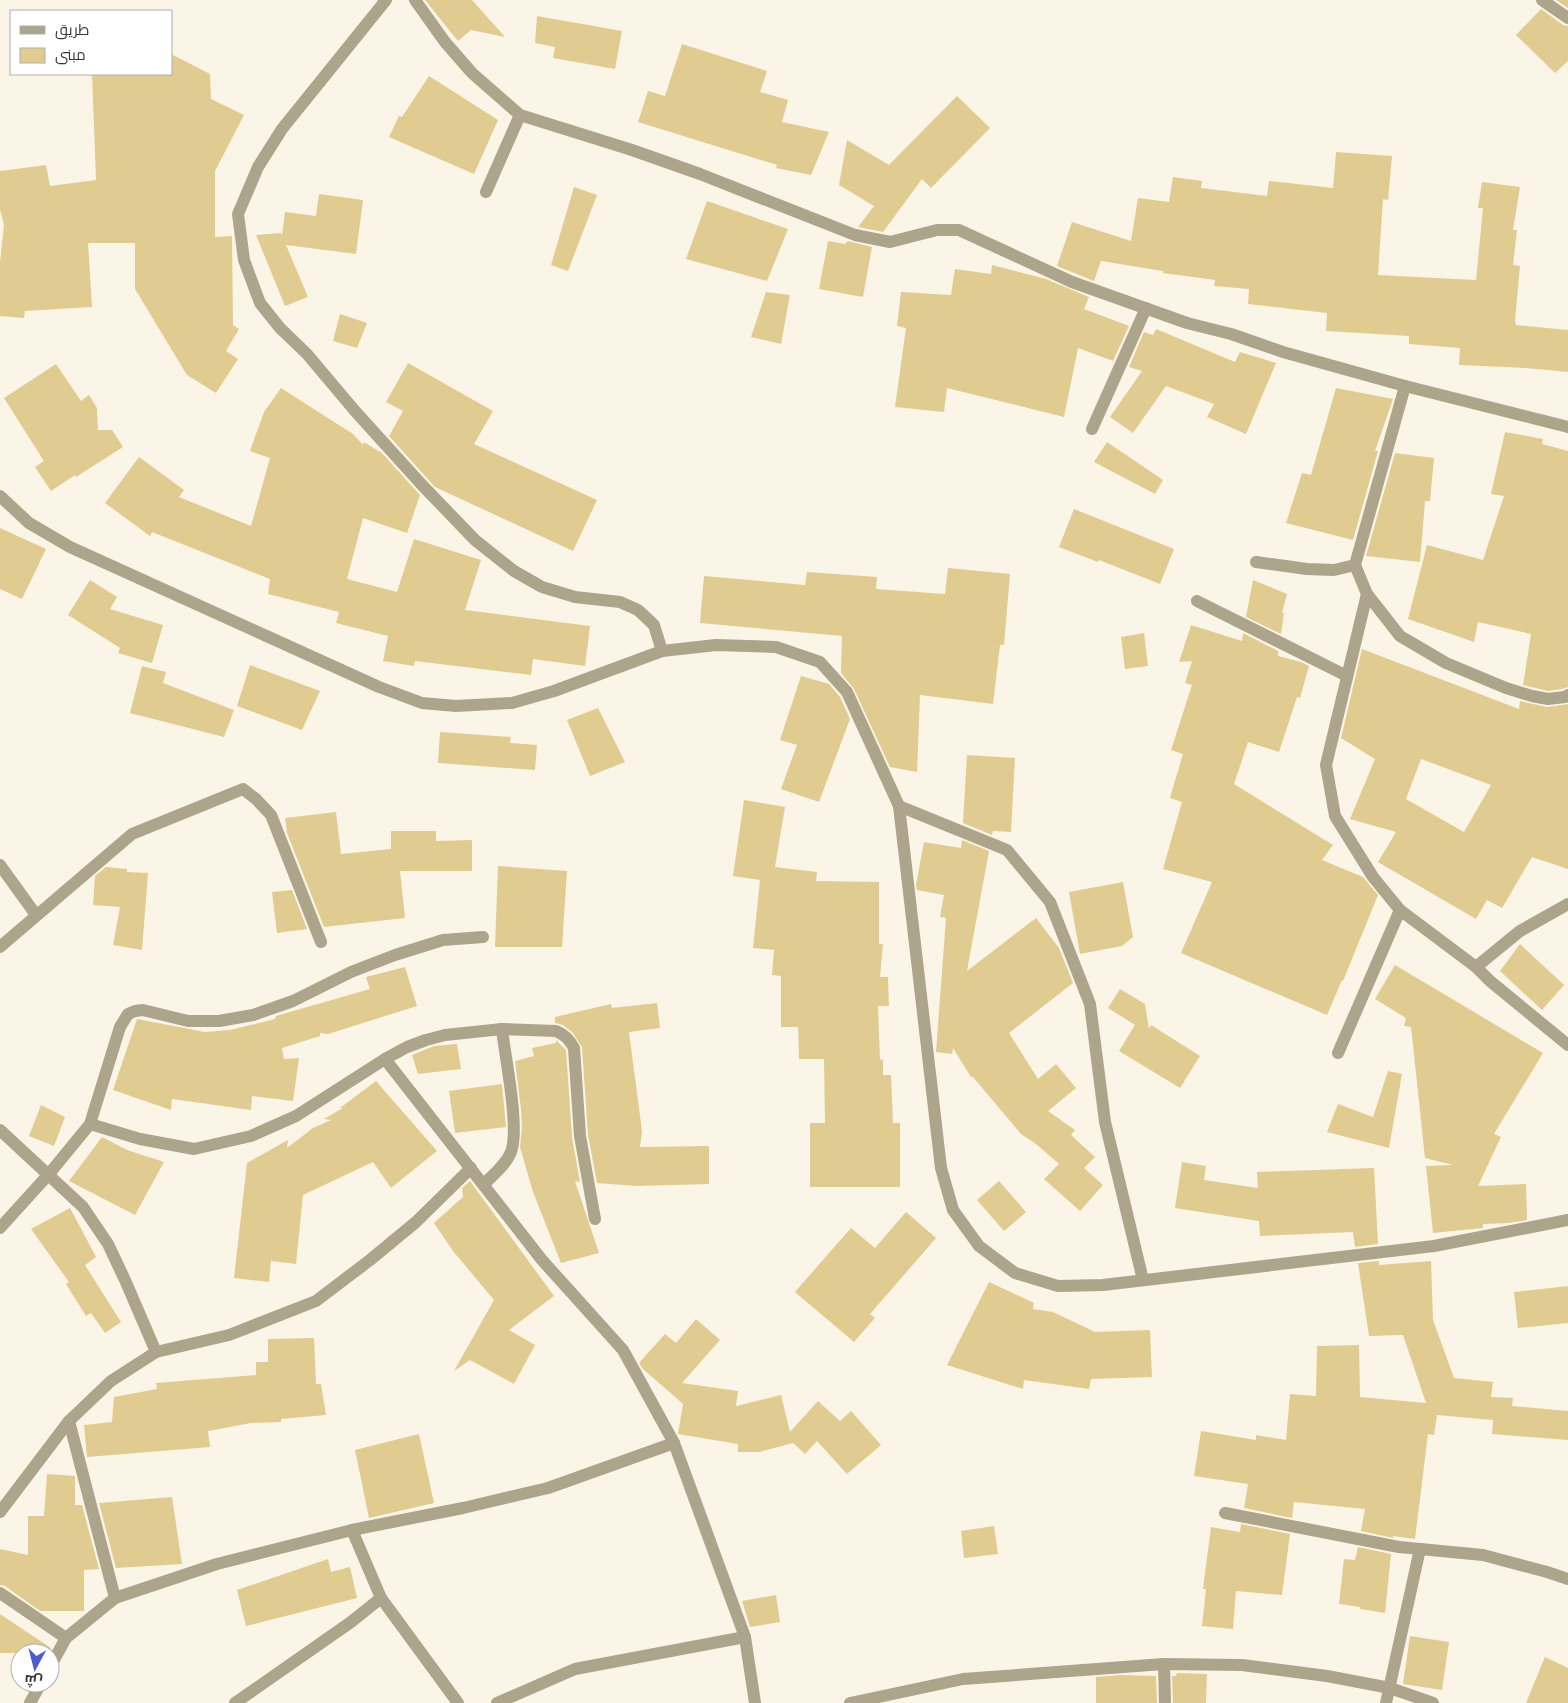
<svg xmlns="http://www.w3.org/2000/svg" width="1568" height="1703" viewBox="0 0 1568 1703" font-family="Cabin,Cairo,sans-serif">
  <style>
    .building { fill: #e0cc90; fill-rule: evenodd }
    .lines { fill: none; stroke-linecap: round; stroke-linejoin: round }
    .street { stroke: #aca48b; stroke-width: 12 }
  </style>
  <rect width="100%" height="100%" fill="#faf5e6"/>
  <!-- building -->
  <g class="building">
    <polygon points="425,0 472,0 505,37 471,30 458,41"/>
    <polygon points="1556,0 1568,0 1568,8"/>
    <polygon points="1541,9 1563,25 1568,26 1568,61 1555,73 1516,35"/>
    <polygon points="537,16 622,31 615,69 553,58 555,47 535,43"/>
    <polygon points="682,44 767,71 760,92 788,100 782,122 829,132 811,175 776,168 777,165 638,122 648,91 665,96"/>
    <polygon points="171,54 210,74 211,99 244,115 215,171 215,237 232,236 233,325 239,329 226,351 238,359 216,393 187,375 135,289 135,243 88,243 92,307 25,311 24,318 0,316 0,262 4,225 0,209 0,171 46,165 50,186 96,180 92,74 171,74"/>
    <polygon points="429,76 498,120 474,174 389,137 399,116 402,117"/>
    <polygon points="957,96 990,128 931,188 922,179 883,232 858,227 874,206 839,185 847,140 889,165"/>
    <polygon points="1336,152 1392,156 1388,200 1383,199 1378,275 1476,280 1483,208 1478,208 1482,182 1520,187 1513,230 1517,230 1513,265 1520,266 1515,321 1516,325 1568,330 1568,372 1526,368 1459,365 1460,348 1409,344 1409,336 1326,331 1327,313 1248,304 1249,289 1214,286 1215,280 1163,273 1163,271 1101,261 1094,281 1057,266 1072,222 1131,241 1138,198 1169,202 1173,177 1202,181 1201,188 1267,196 1269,181 1333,188"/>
    <polygon points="574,187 597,195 568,271 551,265"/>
    <polygon points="319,194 363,200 356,254 286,245 308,297 285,306 256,235 281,233 282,236 285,212 316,216"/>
    <polygon points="707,201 788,229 767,281 686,259"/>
    <polygon points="828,241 845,244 848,241 872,247 863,297 819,289"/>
    <polygon points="992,265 1046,279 1089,297 1084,309 1129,326 1113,361 1078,348 1064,417 947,388 944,412 895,407 906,328 897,326 901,292 951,295 955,269 991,274"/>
    <polygon points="766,292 790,295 781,344 751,337"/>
    <polygon points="340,314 367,323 357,348 333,341"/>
    <polygon points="1156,329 1235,362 1240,352 1276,363 1246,434 1207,417 1214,404 1166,386 1133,433 1110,417 1142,371 1129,367 1144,332 1153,335"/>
    <polygon points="408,363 493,411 474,444 597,500 573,551 435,487 389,436 403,411 386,402"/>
    <polygon points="56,364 81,401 89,395 97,408 98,430 112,430 123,447 76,477 75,475 51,491 35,467 44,461 4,398"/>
    <polygon points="281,388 353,434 363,445 364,442 380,452 380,451 420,495 407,533 363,518 347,579 397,592 414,539 481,560 465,610 590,626 585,666 533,659 531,675 415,661 414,666 383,661 388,636 336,623 339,612 268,594 270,579 152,532 150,536 105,503 139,457 184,490 179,497 251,526 270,458 250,451 264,412"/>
    <polygon points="1336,388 1393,399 1375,451 1378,451 1353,540 1286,523 1302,473 1311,475"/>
    <polygon points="1505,432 1543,439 1542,444 1568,451 1568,687 1562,689 1548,691 1523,685 1531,634 1478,622 1474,642 1408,619 1427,545 1483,560 1504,496 1491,494"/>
    <polygon points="1107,442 1163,480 1155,494 1094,462"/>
    <polygon points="1395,453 1434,458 1430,501 1425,501 1420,562 1366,556"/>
    <polygon points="1074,509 1174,549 1160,584 1099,560 1098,562 1059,547"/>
    <polygon points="0,528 46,549 22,599 0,589"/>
    <polygon points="948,568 1010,574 1004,645 1000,645 993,704 920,695 917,772 890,767 854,689 841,673 842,636 700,623 704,576 805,585 807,572 877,577 876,589 945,594"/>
    <polygon points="90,580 117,597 110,609 163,625 152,663 118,653 120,648 68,615"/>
    <polygon points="1253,580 1287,594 1282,613 1284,613 1281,634 1246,617"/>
    <polygon points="1191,625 1242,641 1243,633 1278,651 1278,656 1301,662 1309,666 1300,698 1297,697 1279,752 1248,742 1234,784 1333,845 1322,860 1363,877 1378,895 1343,981 1342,980 1327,1015 1181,953 1212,882 1163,869 1182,802 1170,798 1183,754 1171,750 1192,685 1185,683 1192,661 1179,662"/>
    <polygon points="1144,633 1148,666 1125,669 1121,637"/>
    <path d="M1362,649L1519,709L1520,701L1547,707L1568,704V869L1532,857L1502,908L1487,900L1476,919L1378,862L1396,832L1350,819L1375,759L1341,738ZM1421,759L1491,785L1464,832L1406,799Z"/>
    <polygon points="250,665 320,691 302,730 237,706"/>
    <polygon points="142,666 166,672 163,683 234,710 224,737 130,713"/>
    <polygon points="801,676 829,684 840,697 850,719 819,802 781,789 797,745 780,740"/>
    <polygon points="598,708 625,762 590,776 567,720"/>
    <polygon points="440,732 511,737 510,743 537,745 535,770 438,763"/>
    <polygon points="967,755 1015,758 1011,832 993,831 992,835 963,823"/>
    <polygon points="744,800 785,807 775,867 817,872 816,881 879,882 879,944 883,944 880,977 888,977 889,1006 878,1006 880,1060 883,1059 883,1075 891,1075 893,1123 900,1123 900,1187 810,1187 810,1123 825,1123 824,1059 799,1059 798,1027 781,1027 781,976 772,975 774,950 753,948 760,880 733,876"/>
    <polygon points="336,812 341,854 391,849 391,831 436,831 436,841 472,840 472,871 400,871 405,918 324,927 287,833 285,818"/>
    <polygon points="962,840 989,851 967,971 1036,918 1059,948 1073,983 1009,1033 1038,1079 1056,1064 1076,1088 1048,1111 1075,1130 1071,1135 1095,1157 1084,1168 1103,1185 1080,1211 1044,1179 1059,1164 1036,1144 1021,1134 973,1077 971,1077 953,1048 952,1054 936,1052 946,918 940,917 944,895 917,890 916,885 924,842 961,848"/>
    <polygon points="498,866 567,871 562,947 495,947"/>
    <polygon points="106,867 127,869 127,872 148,873 142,950 113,945 120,907 93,905 95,876"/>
    <polygon points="1123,882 1133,937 1122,946 1080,954 1069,892"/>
    <polygon points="292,890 307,929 277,933 272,892"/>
    <polygon points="1520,944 1564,985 1542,1010 1500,971"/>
    <polygon points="1395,965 1543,1053 1494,1134 1501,1137 1478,1186 1526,1184 1527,1220 1508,1223 1483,1224 1483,1228 1433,1233 1426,1166 1453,1165 1425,1158 1411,1027 1404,1026 1406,1018 1375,999"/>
    <polygon points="405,967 417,1006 328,1034 320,1033 320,1036 282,1048 284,1059 299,1058 293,1101 252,1096 251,1110 172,1099 171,1110 113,1090 137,1019 205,1032 230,1030 275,1019 276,1016 370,989 366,977"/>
    <polygon points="1120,989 1145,1004 1149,1029 1151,1025 1200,1056 1180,1088 1119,1051 1135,1025 1108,1008"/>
    <polygon points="657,1003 660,1028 629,1032 642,1131 640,1147 709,1146 709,1184 637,1186 597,1183 588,1135 582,1047 572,1032 563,1025 555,1023 555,1017 611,1004 612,1008"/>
    <polygon points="556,1040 566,1050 572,1137 580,1182 575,1181 599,1253 561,1263 533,1192 520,1147 522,1127 521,1109 515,1061 534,1056 532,1048 556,1043"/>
    <polygon points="457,1044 461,1069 418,1074 412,1055 434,1046"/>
    <polygon points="1388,1071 1402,1074 1389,1148 1327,1132 1338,1104 1373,1117"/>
    <polygon points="376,1081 437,1151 391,1188 373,1162 303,1195 296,1264 271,1261 269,1282 234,1278 247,1163 288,1140 287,1148 313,1128 331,1120 324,1119 343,1108 340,1108"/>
    <polygon points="502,1084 506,1127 455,1133 449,1091"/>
    <polygon points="41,1105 65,1117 54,1146 29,1136"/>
    <polygon points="102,1137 127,1150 164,1162 135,1215 69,1181"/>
    <polygon points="1182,1162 1206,1166 1204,1180 1258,1188 1257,1172 1374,1168 1378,1244 1355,1247 1353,1232 1260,1236 1259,1221 1175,1208"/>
    <polygon points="470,1181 554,1296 509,1330 535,1345 514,1384 470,1360 454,1371 494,1300 453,1251 434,1223 463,1197 462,1188"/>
    <polygon points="999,1181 1026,1212 1004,1231 977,1200"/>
    <polygon points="70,1208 96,1257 85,1265 121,1322 105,1333 91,1313 86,1316 66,1284 69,1282 31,1229"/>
    <polygon points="906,1212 936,1238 870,1314 875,1318 854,1342 795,1292 851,1228 875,1248"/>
    <polygon points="1379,1261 1379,1265 1431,1261 1433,1320 1454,1378 1493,1382 1491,1397 1513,1398 1512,1406 1568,1411 1568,1440 1492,1434 1493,1420 1437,1415 1434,1435 1428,1434 1415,1539 1393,1536 1393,1538 1361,1531 1365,1509 1294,1502 1292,1518 1244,1508 1248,1484 1194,1476 1201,1431 1256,1440 1256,1435 1286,1440 1290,1394 1316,1396 1317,1346 1359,1345 1360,1397 1426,1403 1403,1335 1369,1336 1358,1263"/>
    <polygon points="989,1282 1034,1303 1033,1309 1053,1312 1095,1332 1150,1330 1152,1377 1091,1379 1089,1389 1024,1380 1023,1389 947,1365"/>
    <polygon points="1568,1286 1568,1323 1518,1328 1514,1292"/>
    <polygon points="696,1319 720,1340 682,1383 738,1391 736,1406 781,1395 790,1432 818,1401 840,1421 851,1411 881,1445 847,1474 817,1441 805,1454 793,1443 759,1452 738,1452 738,1444 678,1434 683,1404 643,1369 639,1363 665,1334 676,1343"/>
    <polygon points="314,1338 316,1384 321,1384 326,1415 281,1419 281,1422 251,1423 208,1431 210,1447 87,1457 84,1425 112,1422 114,1397 157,1389 156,1383 256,1375 256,1362 268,1362 268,1339"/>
    <polygon points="419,1434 434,1503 369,1518 355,1450"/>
    <polygon points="47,1474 75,1476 75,1505 82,1505 99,1569 84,1570 84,1611 40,1611 5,1586 0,1585 0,1549 28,1555 28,1516 44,1516"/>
    <polygon points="172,1497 182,1564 116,1568 99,1503"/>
    <polygon points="1241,1524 1290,1534 1282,1595 1236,1591 1233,1629 1202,1626 1206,1589 1203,1589 1211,1527 1240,1532"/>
    <polygon points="994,1526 998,1554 964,1558 961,1531"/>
    <polygon points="1358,1547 1391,1554 1385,1613 1360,1609 1360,1607 1339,1604 1344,1559 1355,1560"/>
    <polygon points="328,1559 331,1572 350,1567 357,1598 246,1626 237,1590"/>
    <polygon points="776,1595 780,1622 750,1627 742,1601"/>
    <polygon points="0,1614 51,1648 48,1653 0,1653"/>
    <polygon points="1410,1636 1449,1642 1442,1690 1403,1684"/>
    <polygon points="1545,1657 1568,1668 1568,1703 1526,1703"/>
    <polygon points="1177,1673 1207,1674 1206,1703 1173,1703 1172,1676 1176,1676"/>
    <polygon points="1121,1675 1156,1676 1157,1703 1096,1703 1096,1677"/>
  </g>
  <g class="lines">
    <!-- street -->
    <g class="street">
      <polyline points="386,0 282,129 258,167 238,214 244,260 260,303 280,328 307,354 355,411 422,485 475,540 514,571 542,587 575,597 620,602 638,610 654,625 662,651"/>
      <polyline points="415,0 445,42 472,73 520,115 632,150 700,174 855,235 890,242 937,230 959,230 1072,282 1187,323 1231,334 1283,352 1405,386 1568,427"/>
      <polyline points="1542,0 1568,18"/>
      <polyline points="486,192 520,115"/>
      <polyline points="1405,386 1355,565 1367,594 1400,636 1446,663 1506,688 1532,696 1548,699 1565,697 1568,695"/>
      <polyline points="1092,429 1146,308"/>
      <polyline points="0,496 29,523 70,547 379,687 422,703 456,706 512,703 554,691 662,651 716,645 776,647 820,662 847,692 899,806 941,1168 953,1210 979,1246 1015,1273 1058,1286 1103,1285 1434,1246 1568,1220"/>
      <polyline points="1256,562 1307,569 1334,570 1355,565"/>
      <polyline points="1367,594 1326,765 1335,816 1373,877 1400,910 1476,967 1490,981 1568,1045"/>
      <polyline points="1197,601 1347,676"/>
      <polyline points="899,806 1007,850 1050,902 1090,1004 1105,1122 1143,1280"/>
      <polyline points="0,865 36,915"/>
      <polyline points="0,947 132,834 243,789 256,799 271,815 321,942"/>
      <polyline points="1476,967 1520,931 1568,904"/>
      <polyline points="1338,1053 1400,910"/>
      <polyline points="385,1059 542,1260 623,1350 674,1443 745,1637 755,1703"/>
      <path d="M90,1124L140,1139L194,1149L251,1136L296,1116L385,1059L407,1047L426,1040L445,1035L502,1029L556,1031C565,1035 569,1039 574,1048L580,1136L595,1219"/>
      <polyline points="0,1130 83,1207 108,1244 125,1280 156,1352"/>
      <path d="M484,1184C493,1175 506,1165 511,1152C520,1128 505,1057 502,1029"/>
      <polyline points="0,1228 49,1174 90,1124 120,1027 128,1014 135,1011 143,1010 188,1021 219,1021 253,1015 293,1001 351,972 395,955 443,940 483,937"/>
      <polyline points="69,1421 115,1598"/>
      <polyline points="0,1512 69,1421 111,1381 156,1352 229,1335 316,1301 370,1260 416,1222 471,1168"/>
      <polyline points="1225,1513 1399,1547 1483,1555 1547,1572 1568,1579"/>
      <polyline points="352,1530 381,1598 458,1703"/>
      <polyline points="0,1593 66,1638"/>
      <polyline points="1164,1664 1165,1703"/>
      <polyline points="50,1667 66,1638 115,1598 217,1564 352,1530 463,1508 548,1488 674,1443"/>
      <polyline points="30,1703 41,1683"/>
      <polyline points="235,1703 351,1622 381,1598"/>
      <polyline points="497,1703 575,1669 745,1637"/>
      <polyline points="850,1703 963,1679 1164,1664 1242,1665 1327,1676 1390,1688 1433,1703"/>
      <polyline points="1386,1703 1420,1549"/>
    </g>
  </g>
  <!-- legend -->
  <rect x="10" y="10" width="162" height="65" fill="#ffffff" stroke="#afafac"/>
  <rect x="20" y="26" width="25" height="8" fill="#aca48b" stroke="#afafac"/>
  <text x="55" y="35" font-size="15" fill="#383630">طريق</text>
  <rect x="20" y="48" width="25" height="15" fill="#e0cc90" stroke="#afafac"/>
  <text x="55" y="60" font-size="15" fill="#383630">مبنى</text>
  <!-- north arrow -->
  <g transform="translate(35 1668) rotate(187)"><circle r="24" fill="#ffffff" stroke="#afafac"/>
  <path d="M0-4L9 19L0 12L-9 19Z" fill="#495dd1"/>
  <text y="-8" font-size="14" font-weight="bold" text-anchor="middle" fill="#383630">ش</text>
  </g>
</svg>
